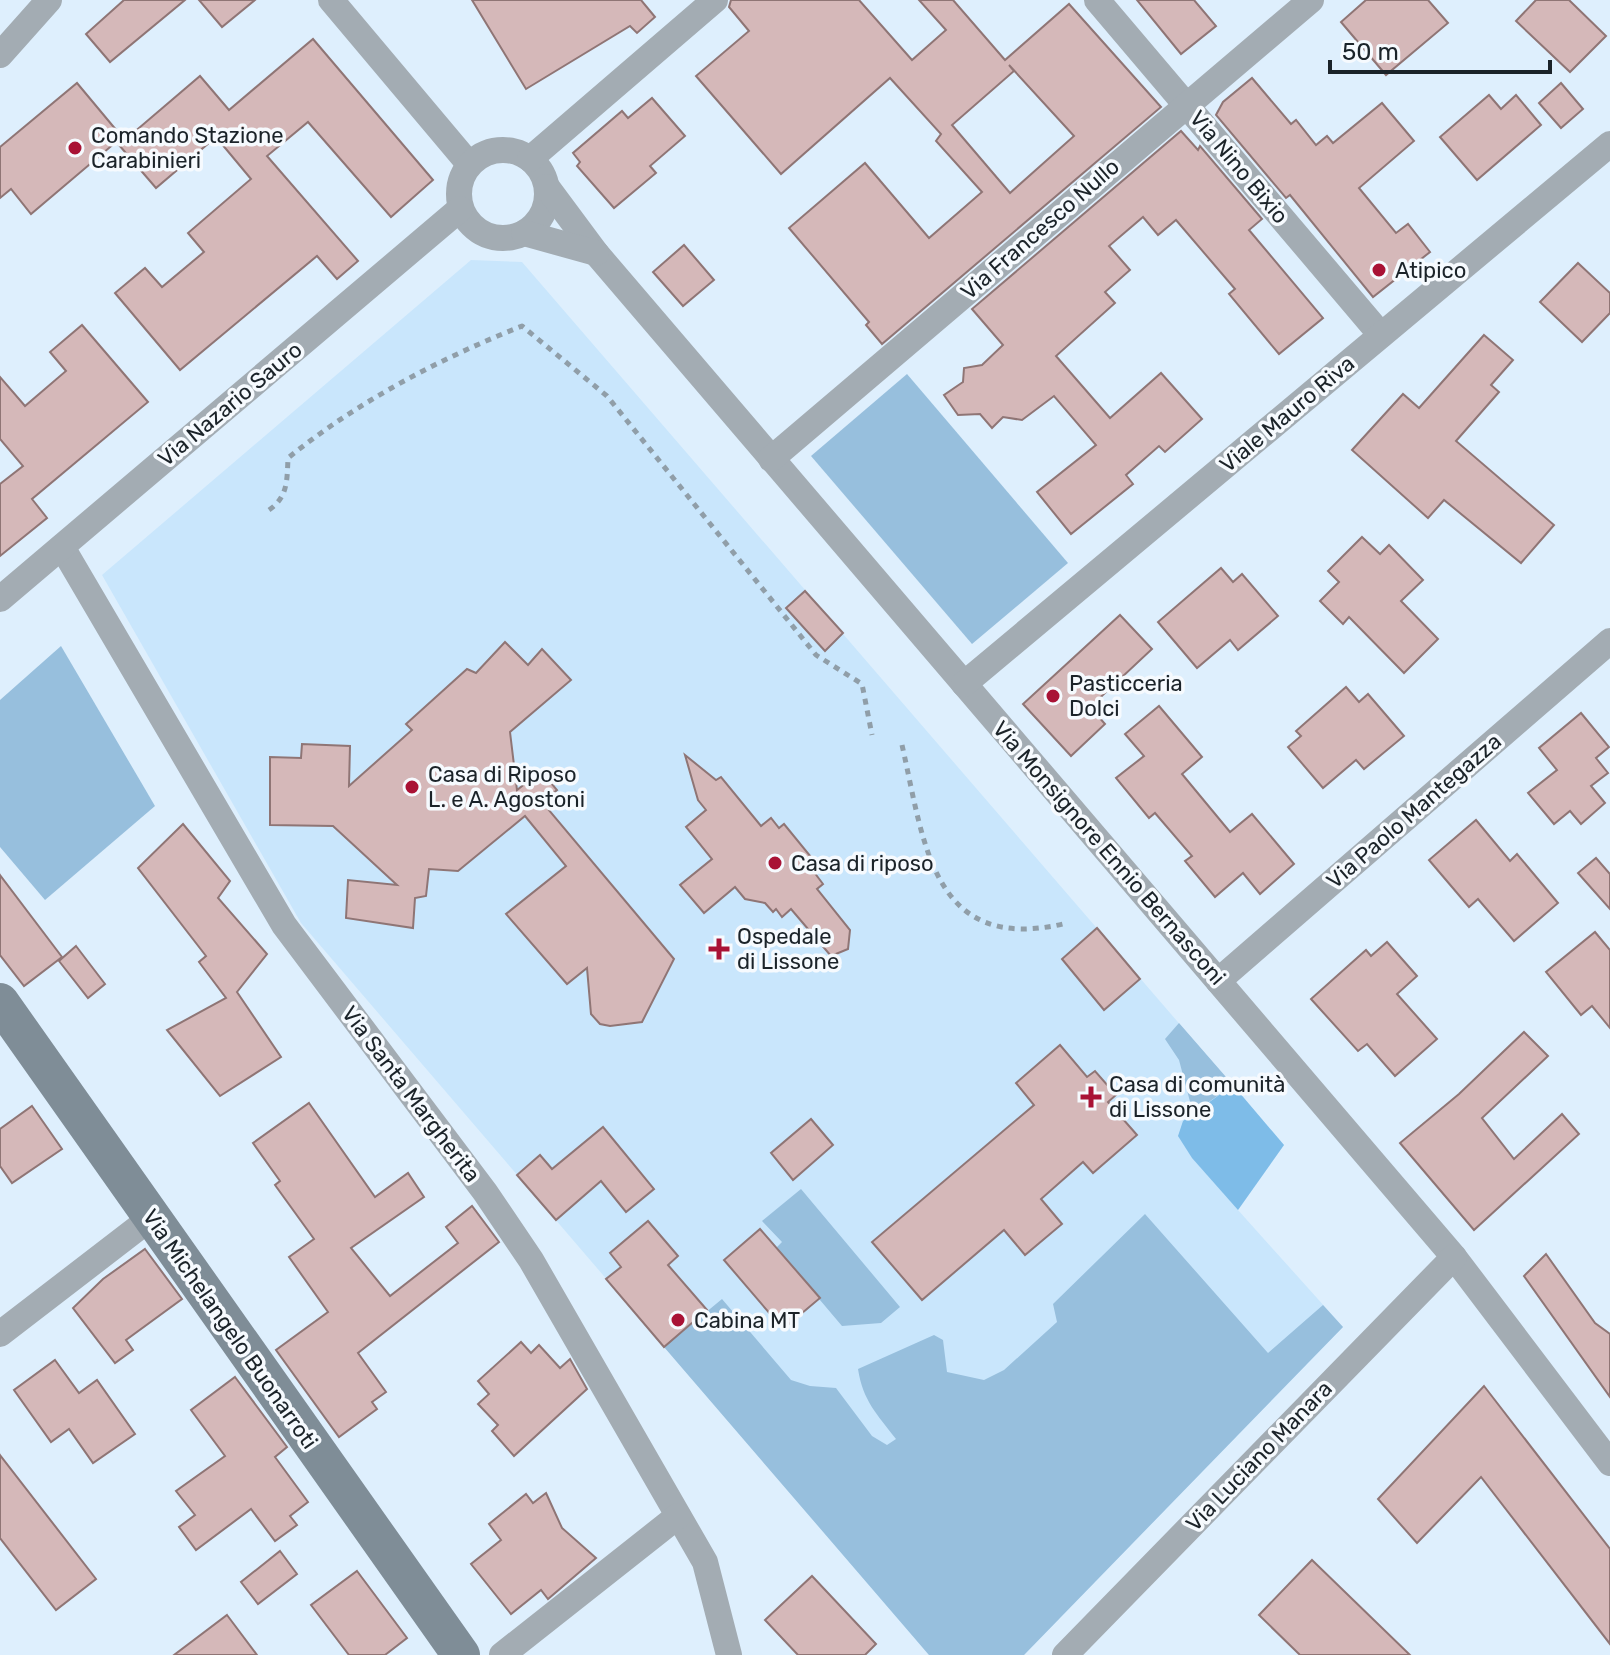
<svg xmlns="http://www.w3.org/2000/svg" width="1610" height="1655" viewBox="0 0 1610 1655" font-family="Rubik,sans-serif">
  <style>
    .built { fill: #c9e6fc }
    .green { fill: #97bfdd }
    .forest { fill: #7ebce8 }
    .building { fill: #d5b8b9; stroke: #8f7575; stroke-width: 2; fill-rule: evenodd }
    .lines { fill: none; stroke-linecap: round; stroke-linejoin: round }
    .path { stroke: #909ea8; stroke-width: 5; stroke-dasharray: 6 6; stroke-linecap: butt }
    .street { stroke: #a3acb3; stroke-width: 26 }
    .secondary { stroke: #7f8d97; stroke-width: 38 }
    .poi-dot { fill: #a91235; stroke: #f6fafe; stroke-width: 3 }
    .labels { text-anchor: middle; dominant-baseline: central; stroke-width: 7; stroke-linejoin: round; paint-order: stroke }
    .poi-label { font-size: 22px; fill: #1b2329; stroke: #f6fafe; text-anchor: start }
    .street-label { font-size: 22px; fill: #1b2329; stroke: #f6fafe }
  </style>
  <rect width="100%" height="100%" fill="#deeffd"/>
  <!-- built -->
  <polygon class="built" points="471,260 522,262 1284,1145 1238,1210 1343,1327 1024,1655 929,1655 301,923 102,575"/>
  <!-- green -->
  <g class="green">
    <polygon points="907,374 1068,563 972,644 811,456"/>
    <polygon points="61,646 155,806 45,900 0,847 0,700"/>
    <polygon points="1179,1023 1233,1085 1193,1113 1179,1060 1165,1039"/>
    <polygon points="801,1189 900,1307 881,1323 842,1326 776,1248 782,1242 762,1221"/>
    <path d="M1145,1214L1268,1353L1323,1305L1343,1327L1024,1655H929L664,1347L722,1299L791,1380L810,1386L836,1388L872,1436L887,1445L896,1439C877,1414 863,1401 858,1369L934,1335L943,1340L947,1372L984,1380L1004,1370L1057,1322L1053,1304Z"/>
  </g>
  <!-- forest -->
  <polygon class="forest" points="1233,1085 1284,1145 1238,1210 1192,1158 1178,1136 1183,1121"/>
  <!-- building -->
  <g class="building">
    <polygon points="124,0 185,0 110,62 86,34"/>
    <polygon points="199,0 255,0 222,27"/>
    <polygon points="472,0 641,0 655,17 637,33 630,26 526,89"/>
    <path d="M731,0H859L912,60L946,30L919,0H953L1005,60L1069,4L1161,107L882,344L866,325L869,322L789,228L865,163L929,238L982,192L936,141L941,134L890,78L781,174L696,76L749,31L729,7ZM1009,65L1074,136L1010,193L952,125L1014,71Z"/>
    <polygon points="1137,0 1194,0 1216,26 1181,54"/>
    <polygon points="1366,0 1428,0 1448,23 1386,75 1341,22"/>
    <polygon points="1536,0 1569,0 1606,36 1570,72 1516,21"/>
    <polygon points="313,39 433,180 391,217 308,122 267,156 358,261 337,279 317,256 180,370 115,293 145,268 162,287 204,252 188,233 251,179 216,137 156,188 119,145 200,76 229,110"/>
    <polygon points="1252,78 1291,124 1296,120 1316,145 1327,136 1333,143 1382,103 1414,141 1359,188 1396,233 1408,224 1430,252 1373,297 1290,195 1286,198 1216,115 1223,102"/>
    <polygon points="77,83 122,137 31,214 11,189 0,198 0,147"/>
    <polygon points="1561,83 1583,109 1561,128 1539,103"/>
    <polygon points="1489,95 1501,109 1516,95 1541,125 1477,180 1440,137"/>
    <polygon points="652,98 685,136 650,166 656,173 614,208 577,166 580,162 573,153 622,111 628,118"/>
    <polygon points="1181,131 1198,150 1200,146 1262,219 1249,230 1323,318 1279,354 1229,294 1235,289 1176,220 1158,235 1143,217 1109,246 1130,270 1105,292 1115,303 1056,356 1110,418 1161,373 1202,419 1165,452 1159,446 1126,475 1133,484 1071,534 1037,492 1096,445 1054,396 1022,420 1003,417 992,428 980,414 958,415 944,395 963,382 964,368 982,365 1003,345 972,309"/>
    <polygon points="684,245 714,280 683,306 653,272"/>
    <polygon points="1578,263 1610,293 1610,313 1582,342 1540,302"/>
    <polygon points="82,325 148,402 32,499 47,518 0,556 0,484 23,466 0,439 0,377 25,406 66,371 50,352"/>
    <polygon points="1484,335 1513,360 1491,385 1499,392 1456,441 1554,525 1521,563 1444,500 1428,518 1352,450 1403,394 1419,408"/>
    <polygon points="1362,537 1380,554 1389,545 1423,580 1401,601 1438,639 1404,673 1349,617 1343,624 1320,601 1339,582 1328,571"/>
    <polygon points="1221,568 1233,582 1242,574 1278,616 1238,650 1230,640 1197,668 1158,622"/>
    <polygon points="805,591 843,633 825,651 786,608"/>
    <polygon points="1120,615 1152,649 1090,707 1105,724 1071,756 1023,704"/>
    <polygon points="505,642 528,665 542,649 571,680 510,732 517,790 541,771 557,790 542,802 674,959 642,1022 610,1026 600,1024 591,1014 587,968 567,984 506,914 566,866 525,816 458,871 429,869 426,896 415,898 413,928 346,918 348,880 397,885 333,826 270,825 270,757 301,758 302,744 350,746 349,786 412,730 406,724 467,669 476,673"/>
    <polygon points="1346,687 1359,702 1368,694 1404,736 1364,769 1356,760 1323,788 1288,747 1301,736 1296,731"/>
    <polygon points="1159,706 1202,757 1182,774 1230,832 1252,814 1294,864 1260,894 1243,873 1215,897 1185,861 1192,856 1155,813 1149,818 1116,778 1144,756 1125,734"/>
    <polygon points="1581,713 1609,747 1596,758 1608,773 1591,786 1605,803 1581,824 1570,811 1554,824 1528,793 1557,770 1539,748"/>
    <polygon points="685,755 716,780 721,777 761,826 771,818 779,828 784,824 820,868 814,872 823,884 817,889 850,930 848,949 831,956 791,909 782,917 776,909 773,912 765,903 745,899 735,887 704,913 680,885 712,859 686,827 706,810 698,800"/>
    <polygon points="1476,820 1510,861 1517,854 1558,903 1514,941 1478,899 1469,907 1429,860"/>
    <polygon points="183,824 230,881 218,898 267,954 237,992 281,1057 220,1096 167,1030 226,998 199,962 206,956 138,868"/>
    <polygon points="1596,858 1610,874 1610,909 1578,873"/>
    <polygon points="0,875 62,957 24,986 0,955"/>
    <polygon points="1097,928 1140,979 1104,1010 1062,959"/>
    <polygon points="1595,932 1610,950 1610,1028 1592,1006 1581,1015 1546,972"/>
    <polygon points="1387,942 1417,976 1397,994 1437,1039 1395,1076 1367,1044 1358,1051 1311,999 1366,950 1371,956"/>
    <polygon points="76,946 105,984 88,998 59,961"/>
    <polygon points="1524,1032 1548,1056 1482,1118 1514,1159 1562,1114 1579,1134 1474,1230 1400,1143 1459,1094"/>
    <polygon points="1060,1045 1087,1077 1095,1071 1116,1095 1108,1102 1137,1135 1093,1173 1083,1162 1041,1199 1062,1224 1025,1255 1004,1230 922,1300 872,1242 1034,1105 1016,1083"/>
    <polygon points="309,1103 375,1197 408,1173 424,1197 351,1248 390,1296 458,1243 446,1227 472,1206 499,1242 358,1353 386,1392 372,1402 377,1409 339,1437 276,1350 328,1312 289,1257 314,1239 275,1185 280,1181 253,1143"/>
    <polygon points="32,1106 62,1149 12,1183 0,1166 0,1129"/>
    <polygon points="811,1119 833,1145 793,1180 771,1153"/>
    <polygon points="603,1127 654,1189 626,1212 601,1181 556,1220 517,1175 540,1155 552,1169"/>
    <polygon points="648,1221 678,1256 668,1265 707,1310 664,1347 606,1279 621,1267 610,1253"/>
    <polygon points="760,1229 820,1298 783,1329 724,1260"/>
    <polygon points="145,1249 182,1299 126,1340 133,1350 115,1363 73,1308 103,1279"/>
    <polygon points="1546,1254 1595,1323 1610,1334 1610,1397 1524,1276"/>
    <polygon points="521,1342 531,1353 539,1345 560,1368 570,1359 587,1389 514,1456 492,1431 498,1425 478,1404 489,1394 478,1381"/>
    <polygon points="55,1360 79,1393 97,1380 135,1434 93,1463 69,1429 51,1442 14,1390"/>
    <polygon points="235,1377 287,1447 275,1457 308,1502 290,1516 297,1525 275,1541 251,1509 196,1550 179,1527 195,1515 176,1491 225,1456 191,1410"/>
    <polygon points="1484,1386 1610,1549 1610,1644 1481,1477 1417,1543 1378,1499"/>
    <polygon points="0,1455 96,1579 56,1610 0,1538"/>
    <polygon points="546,1493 562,1528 596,1558 548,1599 541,1590 511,1614 471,1564 501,1540 489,1524 526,1494 533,1503"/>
    <polygon points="280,1551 297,1574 258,1604 241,1582"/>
    <polygon points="1312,1560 1410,1655 1300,1655 1259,1615"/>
    <polygon points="357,1571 407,1638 385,1655 349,1655 311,1605"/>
    <polygon points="812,1576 876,1644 865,1655 798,1655 765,1620"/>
    <polygon points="227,1615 257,1655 174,1655"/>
  </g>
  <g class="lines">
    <!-- path -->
    <g class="path">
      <path d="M269,510C288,497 287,480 288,458C357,402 439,359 522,326L607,396L816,655L862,684L872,735"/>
      <path d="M902,745C924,841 931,954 1063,924"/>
    </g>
    <!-- street -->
    <g class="street">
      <polyline points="331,0 469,164"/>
      <polyline points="1097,0 1381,335"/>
      <polyline points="0,55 49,0"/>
      <circle cx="503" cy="194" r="44"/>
      <polyline points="530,159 715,0"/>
      <polyline points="547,187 596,253 1454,1257 1610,1463"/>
      <polyline points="524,233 596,253"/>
      <polyline points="771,459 1311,0"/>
      <polyline points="62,547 284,925 485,1192 531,1260 705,1562 729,1655"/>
      <polyline points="0,599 460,209"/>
      <polyline points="964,684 1610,144"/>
      <polyline points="1218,981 1610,641"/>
      <polyline points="0,1334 152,1217"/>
      <polyline points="502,1655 678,1516"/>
      <polyline points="1065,1655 1454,1257"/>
    </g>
    <!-- secondary -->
    <polyline class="secondary" points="0,1002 461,1655"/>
  </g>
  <!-- markers -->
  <g class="poi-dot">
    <circle cx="75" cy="148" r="8"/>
    <circle cx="1379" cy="270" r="8"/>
    <circle cx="1053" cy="696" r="8"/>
    <circle cx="412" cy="787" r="8"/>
    <circle cx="775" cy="863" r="8"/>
    <path d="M715 937h8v8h8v8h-8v8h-8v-8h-8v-8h8z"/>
    <path d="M1087 1085h8v8h8v8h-8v8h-8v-8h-8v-8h8z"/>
    <circle cx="678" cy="1320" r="8"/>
  </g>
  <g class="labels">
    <!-- poi labels -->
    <g class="poi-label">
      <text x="91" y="135">Comando Stazione<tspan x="91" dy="25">Carabinieri</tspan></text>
      <text x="1395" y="270">Atipico</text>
      <text x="1069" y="683">Pasticceria<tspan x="1069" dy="25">Dolci</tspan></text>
      <text x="428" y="774">Casa di Riposo<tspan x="428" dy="25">L. e A. Agostoni</tspan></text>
      <text x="791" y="863">Casa di riposo</text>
      <text x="737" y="936">Ospedale<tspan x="737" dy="25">di Lissone</tspan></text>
      <text x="1109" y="1084">Casa di comunità<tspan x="1109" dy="25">di Lissone</tspan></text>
      <text x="694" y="1320">Cabina MT</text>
    </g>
    <!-- street labels -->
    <g class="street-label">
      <text transform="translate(1239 167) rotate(50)">Via Nino Bixio</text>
      <text transform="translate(1040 229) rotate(-41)">Via Francesco Nullo</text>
      <text transform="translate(230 404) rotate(-40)">Via Nazario Sauro</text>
      <text transform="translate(1287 414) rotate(-40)">Viale Mauro Riva</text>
      <text transform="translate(1414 811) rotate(-41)">Via Paolo Mantegazza</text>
      <text transform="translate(1109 853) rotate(49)">Via Monsignore Ennio Bernasconi</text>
      <text transform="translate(411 1094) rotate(53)">Via Santa Margherita</text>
      <text transform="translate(230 1329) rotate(55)">Via Michelangelo Buonarroti</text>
      <text transform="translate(1259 1456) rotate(-46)">Via Luciano Manara</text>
    </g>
  </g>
  <!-- scale -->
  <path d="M1330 60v12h220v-12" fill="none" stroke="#1b2329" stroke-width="4"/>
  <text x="1342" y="60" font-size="24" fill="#1b2329" stroke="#f6fafe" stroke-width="6" paint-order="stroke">50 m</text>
</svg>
